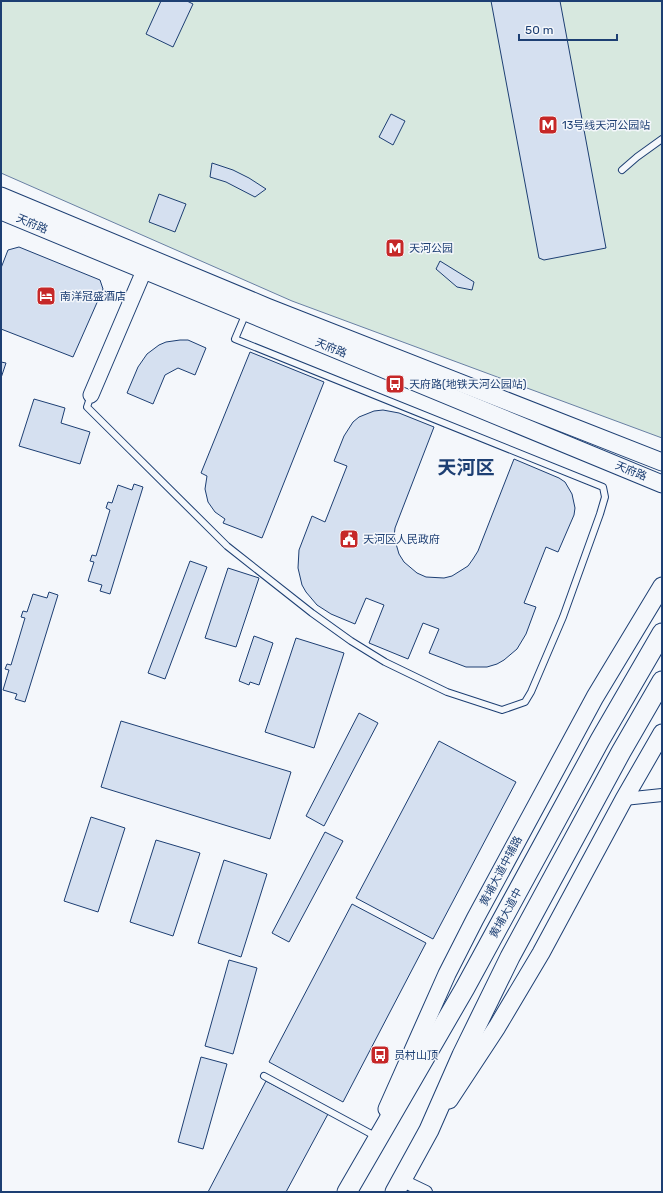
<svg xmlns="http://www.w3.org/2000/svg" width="663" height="1193" viewBox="0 0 663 1193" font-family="Rubik,'Noto Sans SC',sans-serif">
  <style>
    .green { fill: #d7e8df; stroke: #687fa3 }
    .building { fill: #d5e0f0; stroke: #1d3f73 }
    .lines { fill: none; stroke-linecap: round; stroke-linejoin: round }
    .service-casing { stroke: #1d3f73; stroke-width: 8 }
    .minor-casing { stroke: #1d3f73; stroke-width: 14 }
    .tertiary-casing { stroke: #1d3f73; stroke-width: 17 }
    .secondary-casing { stroke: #1d3f73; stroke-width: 19 }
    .primary-casing { stroke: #1d3f73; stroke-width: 21 }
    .service { stroke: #f4f7fb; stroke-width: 6 }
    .minor { stroke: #f4f7fb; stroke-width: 12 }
    .tertiary { stroke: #f4f7fb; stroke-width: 15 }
    .secondary { stroke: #f4f7fb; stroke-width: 17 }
    .primary { stroke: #f4f7fb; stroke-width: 19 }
    .labels { text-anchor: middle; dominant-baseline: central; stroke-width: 3; stroke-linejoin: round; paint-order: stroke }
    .poi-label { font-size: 11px; fill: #1d3f73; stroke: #f4f7fb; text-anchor: start }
    .street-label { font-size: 11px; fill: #1d3f73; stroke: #f4f7fb }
    .town-label { font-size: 19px; font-weight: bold; fill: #1d3f73; stroke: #f4f7fb }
  </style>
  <rect width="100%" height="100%" fill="#f4f7fb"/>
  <!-- green -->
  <polygon class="green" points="1,1 662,1 662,438 292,301 1,173"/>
  <!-- building -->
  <g class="building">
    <polygon points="161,1 187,1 193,4 173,47 146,34"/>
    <polygon points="491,1 560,1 606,248 544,260 539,258"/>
    <polygon points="391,114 405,121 393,145 379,137"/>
    <polygon points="212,163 233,170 249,178 266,189 255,197 226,182 210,177"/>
    <polygon points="159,194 186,204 175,232 149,222"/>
    <polygon points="19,247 100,280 103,289 73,357 1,329 1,268 8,250"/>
    <polygon points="440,261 474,282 472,290 457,287 436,269"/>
    <polygon points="180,340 188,340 206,348 195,375 178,368 165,375 153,404 127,393 138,367 147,354 159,345 166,342"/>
    <polygon points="250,352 324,382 262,538 223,523 225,519 215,512 208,502 205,489 207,476 201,473"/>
    <polygon points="1,362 6,363 1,378"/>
    <polygon points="34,399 65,408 61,423 90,432 80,464 19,446"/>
    <polygon points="383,410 399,413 434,427 395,528 394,537 399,554 404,562 417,573 426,577 444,578 452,576 468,566 473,559 478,551 514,459 559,478 565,482 572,494 575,508 574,515 558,552 546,547 524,603 536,607 526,634 517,649 504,660 497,664 487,667 466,667 429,653 439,629 423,623 408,659 369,643 384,605 366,598 355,624 331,614 317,605 306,592 302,585 298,568 299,550 312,516 325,522 347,466 334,461 344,436 353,422 359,417 374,411"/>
    <polygon points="134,484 143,487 110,594 100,591 102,585 88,581 94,562 90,561 92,555 96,556 110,510 106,508 108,502 112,503 118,485 132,490"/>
    <polygon points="190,561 207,567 165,679 148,673"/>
    <polygon points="228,568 259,578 236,647 205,638"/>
    <polygon points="49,592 58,595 25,702 15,699 17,694 3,690 9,670 5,669 7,664 11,665 25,618 21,617 23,611 27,612 33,594 47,598"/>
    <polygon points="254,636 273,643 259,685 250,682 249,685 239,681"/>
    <polygon points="296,638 344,653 314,748 265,732"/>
    <polygon points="359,713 378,723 324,826 306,816"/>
    <polygon points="121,721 291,772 270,839 101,787"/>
    <polygon points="439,741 516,782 433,939 356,898"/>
    <polygon points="91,817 125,828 98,912 64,901"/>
    <polygon points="325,832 343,841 289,942 272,933"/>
    <polygon points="156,840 200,853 173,936 130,922"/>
    <polygon points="224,860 267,874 241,957 198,943"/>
    <polygon points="352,904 426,943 343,1102 269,1062"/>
    <polygon points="229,960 257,968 233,1054 205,1046"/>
    <polygon points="201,1057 227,1064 203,1149 178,1142"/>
    <polygon points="266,1081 328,1114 286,1192 208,1192"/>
  </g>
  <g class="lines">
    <defs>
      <g id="service">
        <polyline points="622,170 637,157 662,139"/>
        <polyline points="91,395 87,407 227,546 312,613 351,641 385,662 447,692 502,710 525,702 531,692 563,617 600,514 605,497 603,487 235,339 246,313"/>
        <polyline points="264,1076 375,1136"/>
      </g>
      <g id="minor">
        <polyline points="624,799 662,795"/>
        <polyline points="401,1180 426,1192"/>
      </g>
      <polyline id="tertiary" points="91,395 149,259"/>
      <g id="secondary">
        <polyline points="1,196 267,307 662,462"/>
        <polyline points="1,211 662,484"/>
        <polyline points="449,1100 497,1027 541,953 624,799 662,733"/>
        <polyline points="387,1109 447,974 475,919 595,697 662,586"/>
      </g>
      <g id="primary">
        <polyline points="347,1192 465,988 600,740 662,633"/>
        <polyline points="395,1192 429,1130 462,1055 510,957 621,752 662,681"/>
      </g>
    </defs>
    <!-- service casing -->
    <use href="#service" class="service-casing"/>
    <!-- minor casing -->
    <use href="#minor" class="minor-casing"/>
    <!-- tertiary casing -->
    <use href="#tertiary" class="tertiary-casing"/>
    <!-- secondary casing -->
    <use href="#secondary" class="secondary-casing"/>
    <!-- primary casing -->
    <use href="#primary" class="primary-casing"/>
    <!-- service -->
    <use href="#service" class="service"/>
    <!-- minor -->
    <use href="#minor" class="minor"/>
    <!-- tertiary -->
    <use href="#tertiary" class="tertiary"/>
    <!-- secondary -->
    <use href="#secondary" class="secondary"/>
    <!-- primary -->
    <use href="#primary" class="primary"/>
  </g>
  <!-- icons -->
  <defs>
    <symbol id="metro-square" viewBox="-11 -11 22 22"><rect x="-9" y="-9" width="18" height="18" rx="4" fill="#c62828" stroke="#f4f7fb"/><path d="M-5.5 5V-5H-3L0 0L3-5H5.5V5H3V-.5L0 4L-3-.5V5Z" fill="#fff"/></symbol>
    <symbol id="hotel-square" viewBox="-11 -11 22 22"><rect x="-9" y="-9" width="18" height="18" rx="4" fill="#c62828" stroke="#f4f7fb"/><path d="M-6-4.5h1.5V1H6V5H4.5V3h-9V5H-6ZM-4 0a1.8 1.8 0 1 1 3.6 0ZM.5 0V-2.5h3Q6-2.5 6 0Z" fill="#fff"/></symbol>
    <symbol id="bus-square" viewBox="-11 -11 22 22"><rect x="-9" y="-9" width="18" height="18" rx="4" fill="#c62828" stroke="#f4f7fb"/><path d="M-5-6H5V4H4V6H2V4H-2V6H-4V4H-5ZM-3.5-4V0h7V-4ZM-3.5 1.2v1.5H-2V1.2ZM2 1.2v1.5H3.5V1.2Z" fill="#fff"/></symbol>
    <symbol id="civic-square" viewBox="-11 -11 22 22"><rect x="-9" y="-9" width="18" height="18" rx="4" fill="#c62828" stroke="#f4f7fb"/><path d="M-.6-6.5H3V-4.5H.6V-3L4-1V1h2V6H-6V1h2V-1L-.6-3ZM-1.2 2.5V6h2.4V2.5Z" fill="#fff"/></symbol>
  </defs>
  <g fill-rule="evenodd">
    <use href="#metro-square" x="537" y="114" width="22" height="22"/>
    <use href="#metro-square" x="384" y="237" width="22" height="22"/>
    <use href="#hotel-square" x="35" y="285" width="22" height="22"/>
    <use href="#bus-square" x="384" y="373" width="22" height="22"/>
    <use href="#civic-square" x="338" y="528" width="22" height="22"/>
    <use href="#bus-square" x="369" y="1044" width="22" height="22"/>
  </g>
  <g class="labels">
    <!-- poi labels -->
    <g class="poi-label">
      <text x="562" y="125">13号线天河公园站</text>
      <text x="409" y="248">天河公园</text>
      <text x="60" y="296">南洋冠盛酒店</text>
      <text x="409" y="384">天府路(地铁天河公园站)</text>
      <text x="363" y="539">天河区人民政府</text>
      <text x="394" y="1055">员村山顶</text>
    </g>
    <!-- street labels -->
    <g class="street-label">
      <text transform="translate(32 224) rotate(23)">天府路</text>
      <text transform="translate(331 348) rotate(22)">天府路</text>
      <text transform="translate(631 471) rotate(22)">天府路</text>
      <text transform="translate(501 871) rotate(-62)">黄埔大道中辅路</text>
      <text transform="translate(506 913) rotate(-61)">黄埔大道中</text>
    </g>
    <!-- town labels -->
    <g class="town-label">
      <text x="466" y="467">天河区</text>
    </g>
  </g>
  <!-- border -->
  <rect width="663" height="1193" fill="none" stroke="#1d3f73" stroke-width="4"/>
  <!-- scale -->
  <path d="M519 34v6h98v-6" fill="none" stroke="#1d3f73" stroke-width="2"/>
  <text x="525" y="34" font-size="12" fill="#1d3f73" stroke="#f4f7fb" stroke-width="3" paint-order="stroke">50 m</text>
</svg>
